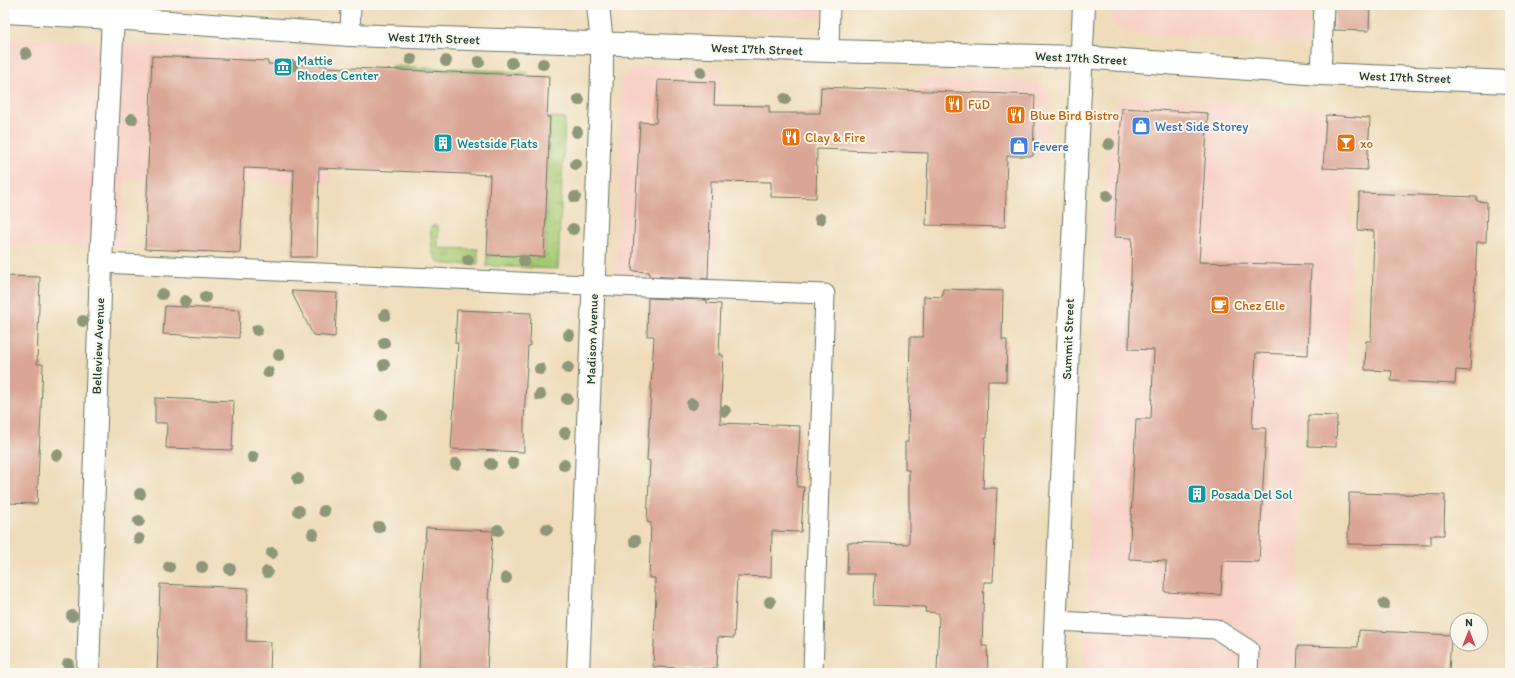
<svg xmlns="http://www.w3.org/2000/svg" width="1515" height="678" viewBox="0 0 1515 678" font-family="Itim,sans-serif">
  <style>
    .built { fill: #f7d1c6 }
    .grass { fill: url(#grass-tufts); stroke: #628252 }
    .building { fill: #daa594 }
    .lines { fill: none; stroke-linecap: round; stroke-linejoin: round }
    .service-casing { stroke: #677563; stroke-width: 21 }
    .minor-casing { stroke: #677563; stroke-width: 24 }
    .service { stroke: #fff; stroke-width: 19 }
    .minor { stroke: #fff; stroke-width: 22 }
    .tree { fill: #8e9879 }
    .labels { text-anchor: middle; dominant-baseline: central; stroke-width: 4; stroke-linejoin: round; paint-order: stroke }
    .street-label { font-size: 13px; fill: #1f3d34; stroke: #fbf7ec }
    .culture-label { font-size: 13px; fill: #0d838f; stroke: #fbf7ec; text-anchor: start }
    .food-label { font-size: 13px; fill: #c56008; stroke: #fbf7ec; text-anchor: start }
    .shop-label { font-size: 13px; fill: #366cbe; stroke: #fbf7ec; text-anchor: start }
  </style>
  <defs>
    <pattern id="grass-tufts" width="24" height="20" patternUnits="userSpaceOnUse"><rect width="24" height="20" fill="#a5c871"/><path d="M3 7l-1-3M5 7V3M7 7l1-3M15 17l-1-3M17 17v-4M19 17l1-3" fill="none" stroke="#86a45e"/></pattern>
  </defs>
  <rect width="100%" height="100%" fill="#fbf7ec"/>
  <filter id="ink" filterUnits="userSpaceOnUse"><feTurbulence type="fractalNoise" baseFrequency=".025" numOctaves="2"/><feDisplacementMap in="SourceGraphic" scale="8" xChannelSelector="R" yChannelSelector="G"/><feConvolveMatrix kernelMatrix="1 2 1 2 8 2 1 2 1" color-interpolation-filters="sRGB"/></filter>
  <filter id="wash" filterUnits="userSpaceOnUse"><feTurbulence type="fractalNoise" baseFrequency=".012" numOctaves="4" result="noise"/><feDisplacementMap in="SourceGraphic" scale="16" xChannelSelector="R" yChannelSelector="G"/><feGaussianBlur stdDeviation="0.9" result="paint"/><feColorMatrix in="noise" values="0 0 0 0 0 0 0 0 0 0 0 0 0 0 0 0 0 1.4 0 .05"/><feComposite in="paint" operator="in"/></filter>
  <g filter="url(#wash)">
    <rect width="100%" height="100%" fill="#eedcba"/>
    <!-- built -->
    <g class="built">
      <polygon points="481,5 573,5 565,8"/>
      <polygon points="623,5 835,5 834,18 635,11 628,9"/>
      <polygon points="1113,5 1309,5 1308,45 1129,33 1117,28 1112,20"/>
      <polygon points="5,38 336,52 331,184 125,179 124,249 5,245"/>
      <polygon points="644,66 722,69 714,301 616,296 621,80 628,72"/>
      <polygon points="920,78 1019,80 1040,84 1050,99 1047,158 916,152"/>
      <polygon points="1124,96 1356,111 1347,377 1305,377 1295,673 1083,673 1108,114"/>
    </g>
    <!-- grass -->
    <g class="grass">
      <polygon points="392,66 527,72 527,75 392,69"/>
      <polygon points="550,117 565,118 558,269 486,266 487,255 544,257"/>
      <path d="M435,225L438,227V248L478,249V265C439,263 430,272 431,227Z"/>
    </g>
    <g id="blocks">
      <!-- building -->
      <g class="building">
        <polygon points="1335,5 1370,5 1369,31 1334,30"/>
        <polygon points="152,56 268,61 268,64 327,65 326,67 549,76 547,117 550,117 544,257 487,255 490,175 319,168 317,257 291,257 294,170 244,168 240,253 145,249"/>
        <polygon points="658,80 715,82 714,105 769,106 769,113 820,113 821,87 1035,95 1033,156 1007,156 1005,227 926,225 928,153 817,149 816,198 771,197 771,182 711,181 708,279 649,276 649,272 632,271 640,122 656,123"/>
        <polygon points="1122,108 1208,113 1199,262 1311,265 1308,355 1256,353 1252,428 1266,428 1259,562 1223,561 1221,595 1165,592 1166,561 1129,559 1136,419 1151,419 1154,350 1129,349 1132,238 1114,237"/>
        <polygon points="1326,115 1370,118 1367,170 1323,168"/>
        <polygon points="1359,193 1477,197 1477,201 1487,202 1486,242 1477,242 1470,371 1456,370 1455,384 1391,381 1392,371 1365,370 1366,341 1371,341 1374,231 1358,230"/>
        <polygon points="5,276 40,277 37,364 43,364 37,504 5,503"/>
        <polygon points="943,289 1003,291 1002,340 1007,340 1006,381 988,381 987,437 985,437 983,488 997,488 993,582 984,582 982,646 987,646 988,673 937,673 939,613 925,612 926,607 874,605 875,574 847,574 848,542 909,544 909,470 905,470 905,442 908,442 910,337 923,337 924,296 942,297"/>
        <polygon points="291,291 337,293 335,337 313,335"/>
        <polygon points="648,298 707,300 707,303 721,304 719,355 723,355 720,423 800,426 797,487 804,487 801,532 772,531 771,577 737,576 734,638 718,637 717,669 653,667 656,592 655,592 655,578 649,578 651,523 647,522 650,461 647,460 654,336 647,336"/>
        <polygon points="165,306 240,310 239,338 163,334"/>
        <polygon points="457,310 531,313 530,346 528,346 524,420 524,452 451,449 458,343 455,343"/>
        <polygon points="155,398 234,401 232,450 166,448 167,423 155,423"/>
        <polygon points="1308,415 1337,416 1336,447 1308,446"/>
        <polygon points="1349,493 1445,495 1444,535 1431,535 1431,545 1348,544"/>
        <polygon points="426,528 493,531 488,599 490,599 487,673 419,673 421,597"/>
        <polygon points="160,584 248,588 246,641 271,642 270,673 157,673"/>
        <polygon points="1359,630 1451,635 1449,673 1297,673 1298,646 1358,647"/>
      </g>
    </g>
  </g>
  <g filter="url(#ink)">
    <use href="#blocks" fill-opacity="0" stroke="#677563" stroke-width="1"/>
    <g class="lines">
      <defs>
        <g id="service">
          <polyline points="350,35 351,5"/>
          <polyline points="829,51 830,5"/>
          <polyline points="1321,74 1324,5"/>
          <polyline points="101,263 563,284 825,294 813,673"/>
          <polyline points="1056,621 1216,629 1249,650 1248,673"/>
        </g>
        <g id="minor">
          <polyline points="5,12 113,18 350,35 829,51 1080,57 1321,74 1510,82"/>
          <polyline points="88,673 101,263 113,18"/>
          <polyline points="578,673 602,74 602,44 598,5"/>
          <polyline points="1053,673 1084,5"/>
        </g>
      </defs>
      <!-- service casing -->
      <use href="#service" class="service-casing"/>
      <!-- minor casing -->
      <use href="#minor" class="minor-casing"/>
      <!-- service -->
      <use href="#service" class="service"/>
      <!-- minor -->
      <use href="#minor" class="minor"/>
    </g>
    <!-- trees -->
    <g class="tree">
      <circle cx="26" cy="53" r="6"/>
      <circle cx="411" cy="59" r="6"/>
      <circle cx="446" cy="61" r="6"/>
      <circle cx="479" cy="62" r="6"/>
      <circle cx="512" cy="63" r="6"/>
      <circle cx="543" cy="64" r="6"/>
      <circle cx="292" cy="66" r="6"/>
      <circle cx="701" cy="72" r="6"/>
      <circle cx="785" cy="99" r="6"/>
      <circle cx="579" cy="100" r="6"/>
      <circle cx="132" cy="119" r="6"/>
      <circle cx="577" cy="132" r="6"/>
      <circle cx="1109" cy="144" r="6"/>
      <circle cx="576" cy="164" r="6"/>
      <circle cx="1107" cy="196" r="6"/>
      <circle cx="575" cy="197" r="6"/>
      <circle cx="820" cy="219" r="6"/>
      <circle cx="573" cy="229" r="6"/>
      <circle cx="468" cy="260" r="6"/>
      <circle cx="524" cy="261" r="6"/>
      <circle cx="162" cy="294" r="6"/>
      <circle cx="205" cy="297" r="6"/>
      <circle cx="185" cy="301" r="6"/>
      <circle cx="385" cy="315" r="6"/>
      <circle cx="83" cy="321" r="6"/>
      <circle cx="257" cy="330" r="6"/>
      <circle cx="569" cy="335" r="6"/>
      <circle cx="384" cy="343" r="6"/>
      <circle cx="279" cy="355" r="6"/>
      <circle cx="384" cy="365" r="6"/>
      <circle cx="568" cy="368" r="6"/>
      <circle cx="540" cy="369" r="6"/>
      <circle cx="268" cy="372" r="6"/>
      <circle cx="540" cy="395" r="6"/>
      <circle cx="567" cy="399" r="6"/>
      <circle cx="692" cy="404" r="6"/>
      <circle cx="725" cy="411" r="6"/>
      <circle cx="381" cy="415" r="6"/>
      <circle cx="565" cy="433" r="6"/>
      <circle cx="57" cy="455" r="6"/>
      <circle cx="253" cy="457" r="6"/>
      <circle cx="513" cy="463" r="6"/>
      <circle cx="456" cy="464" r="6"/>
      <circle cx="491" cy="464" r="6"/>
      <circle cx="564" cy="465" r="6"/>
      <circle cx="298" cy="479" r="6"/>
      <circle cx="140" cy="494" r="6"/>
      <circle cx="299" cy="511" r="6"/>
      <circle cx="324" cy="511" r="6"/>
      <circle cx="139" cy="521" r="6"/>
      <circle cx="379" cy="527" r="6"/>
      <circle cx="547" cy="529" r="6"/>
      <circle cx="498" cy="530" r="6"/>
      <circle cx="313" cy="534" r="6"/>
      <circle cx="139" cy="539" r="6"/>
      <circle cx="635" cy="541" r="6"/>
      <circle cx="272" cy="553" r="6"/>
      <circle cx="169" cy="567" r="6"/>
      <circle cx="202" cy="567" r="6"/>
      <circle cx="230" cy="569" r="6"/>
      <circle cx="267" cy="572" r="6"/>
      <circle cx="506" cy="578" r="6"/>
      <circle cx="770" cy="602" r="6"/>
      <circle cx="1384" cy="604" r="6"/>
      <circle cx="72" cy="616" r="6"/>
      <circle cx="68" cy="664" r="6"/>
    </g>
  </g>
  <!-- icons -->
  <defs>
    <symbol id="museum-square" viewBox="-11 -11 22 22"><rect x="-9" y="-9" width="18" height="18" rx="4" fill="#0f9aa8" stroke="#fbf7ec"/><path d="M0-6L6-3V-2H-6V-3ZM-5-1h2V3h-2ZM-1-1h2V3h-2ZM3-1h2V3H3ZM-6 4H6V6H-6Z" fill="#fff"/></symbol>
    <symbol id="restaurant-square" viewBox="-11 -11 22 22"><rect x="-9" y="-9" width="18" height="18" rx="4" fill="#e8710a" stroke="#fbf7ec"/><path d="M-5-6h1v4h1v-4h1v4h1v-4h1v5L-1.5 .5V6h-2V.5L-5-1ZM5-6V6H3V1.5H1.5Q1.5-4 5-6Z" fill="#fff"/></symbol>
    <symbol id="shop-square" viewBox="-11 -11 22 22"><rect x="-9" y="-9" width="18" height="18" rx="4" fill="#3f7fe0" stroke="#fbf7ec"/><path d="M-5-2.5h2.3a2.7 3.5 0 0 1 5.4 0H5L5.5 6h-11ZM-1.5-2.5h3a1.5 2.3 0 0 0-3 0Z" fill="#fff"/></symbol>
    <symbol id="building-square" viewBox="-11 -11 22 22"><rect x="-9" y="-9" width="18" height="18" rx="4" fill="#0f9aa8" stroke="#fbf7ec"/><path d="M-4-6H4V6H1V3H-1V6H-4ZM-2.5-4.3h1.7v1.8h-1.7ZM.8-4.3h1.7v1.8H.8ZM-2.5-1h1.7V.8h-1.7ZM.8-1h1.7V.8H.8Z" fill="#fff"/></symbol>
    <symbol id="bar-square" viewBox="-11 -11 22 22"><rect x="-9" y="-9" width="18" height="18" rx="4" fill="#e8710a" stroke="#fbf7ec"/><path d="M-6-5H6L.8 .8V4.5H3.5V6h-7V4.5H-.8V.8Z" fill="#fff"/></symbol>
    <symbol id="cafe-square" viewBox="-11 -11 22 22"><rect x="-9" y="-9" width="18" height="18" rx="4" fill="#e8710a" stroke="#fbf7ec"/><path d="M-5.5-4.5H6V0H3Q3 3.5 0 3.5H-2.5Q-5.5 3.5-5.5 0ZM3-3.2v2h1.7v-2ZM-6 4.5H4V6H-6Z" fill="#fff"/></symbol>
  </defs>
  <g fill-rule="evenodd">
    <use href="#museum-square" x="272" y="56" width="22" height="22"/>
    <use href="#restaurant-square" x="943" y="93" width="22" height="22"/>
    <use href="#restaurant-square" x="1005" y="104" width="22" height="22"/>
    <use href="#shop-square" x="1130" y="115" width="22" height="22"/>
    <use href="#restaurant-square" x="780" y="126" width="22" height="22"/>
    <use href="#building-square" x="432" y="132" width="22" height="22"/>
    <use href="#bar-square" x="1335" y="132" width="22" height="22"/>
    <use href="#shop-square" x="1008" y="135" width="22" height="22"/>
    <use href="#cafe-square" x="1209" y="294" width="22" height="22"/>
    <use href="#building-square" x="1186" y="483" width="22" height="22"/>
  </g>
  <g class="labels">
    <!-- street labels -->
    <g class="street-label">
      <text transform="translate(434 38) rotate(2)">West 17th Street</text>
      <text transform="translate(757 49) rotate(2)">West 17th Street</text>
      <text transform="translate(1081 58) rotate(3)">West 17th Street</text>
      <text transform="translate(1405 77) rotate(2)">West 17th Street</text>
      <text transform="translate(592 339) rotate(-88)">Madison Avenue</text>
      <text transform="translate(1068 339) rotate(-88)">Summit Street</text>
      <text transform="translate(98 346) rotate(-88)">Belleview Avenue</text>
    </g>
    <!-- culture labels -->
    <g class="culture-label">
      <text x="297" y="60">Mattie<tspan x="297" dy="15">Rhodes Center</tspan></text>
      <text x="457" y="143">Westside Flats</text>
      <text x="1211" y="494">Posada Del Sol</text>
    </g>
    <!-- food labels -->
    <g class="food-label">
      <text x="968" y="104">FüD</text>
      <text x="1030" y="115">Blue Bird Bistro</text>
      <text x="805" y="137">Clay &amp; Fire</text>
      <text x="1360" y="143">xo</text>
      <text x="1234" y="305">Chez Elle</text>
    </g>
    <!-- shop labels -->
    <g class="shop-label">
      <text x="1155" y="126">West Side Storey</text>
      <text x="1033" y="146">Fevere</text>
    </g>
  </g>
  <!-- margin -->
  <rect width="1515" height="678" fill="none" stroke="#fbf7ec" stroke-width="20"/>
  <!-- north arrow -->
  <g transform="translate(1469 632)"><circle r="19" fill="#fbf7ec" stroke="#a3ada2"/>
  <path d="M0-3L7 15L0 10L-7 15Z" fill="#d1495b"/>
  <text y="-6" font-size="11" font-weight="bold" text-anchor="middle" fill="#1f3d34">N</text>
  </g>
</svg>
